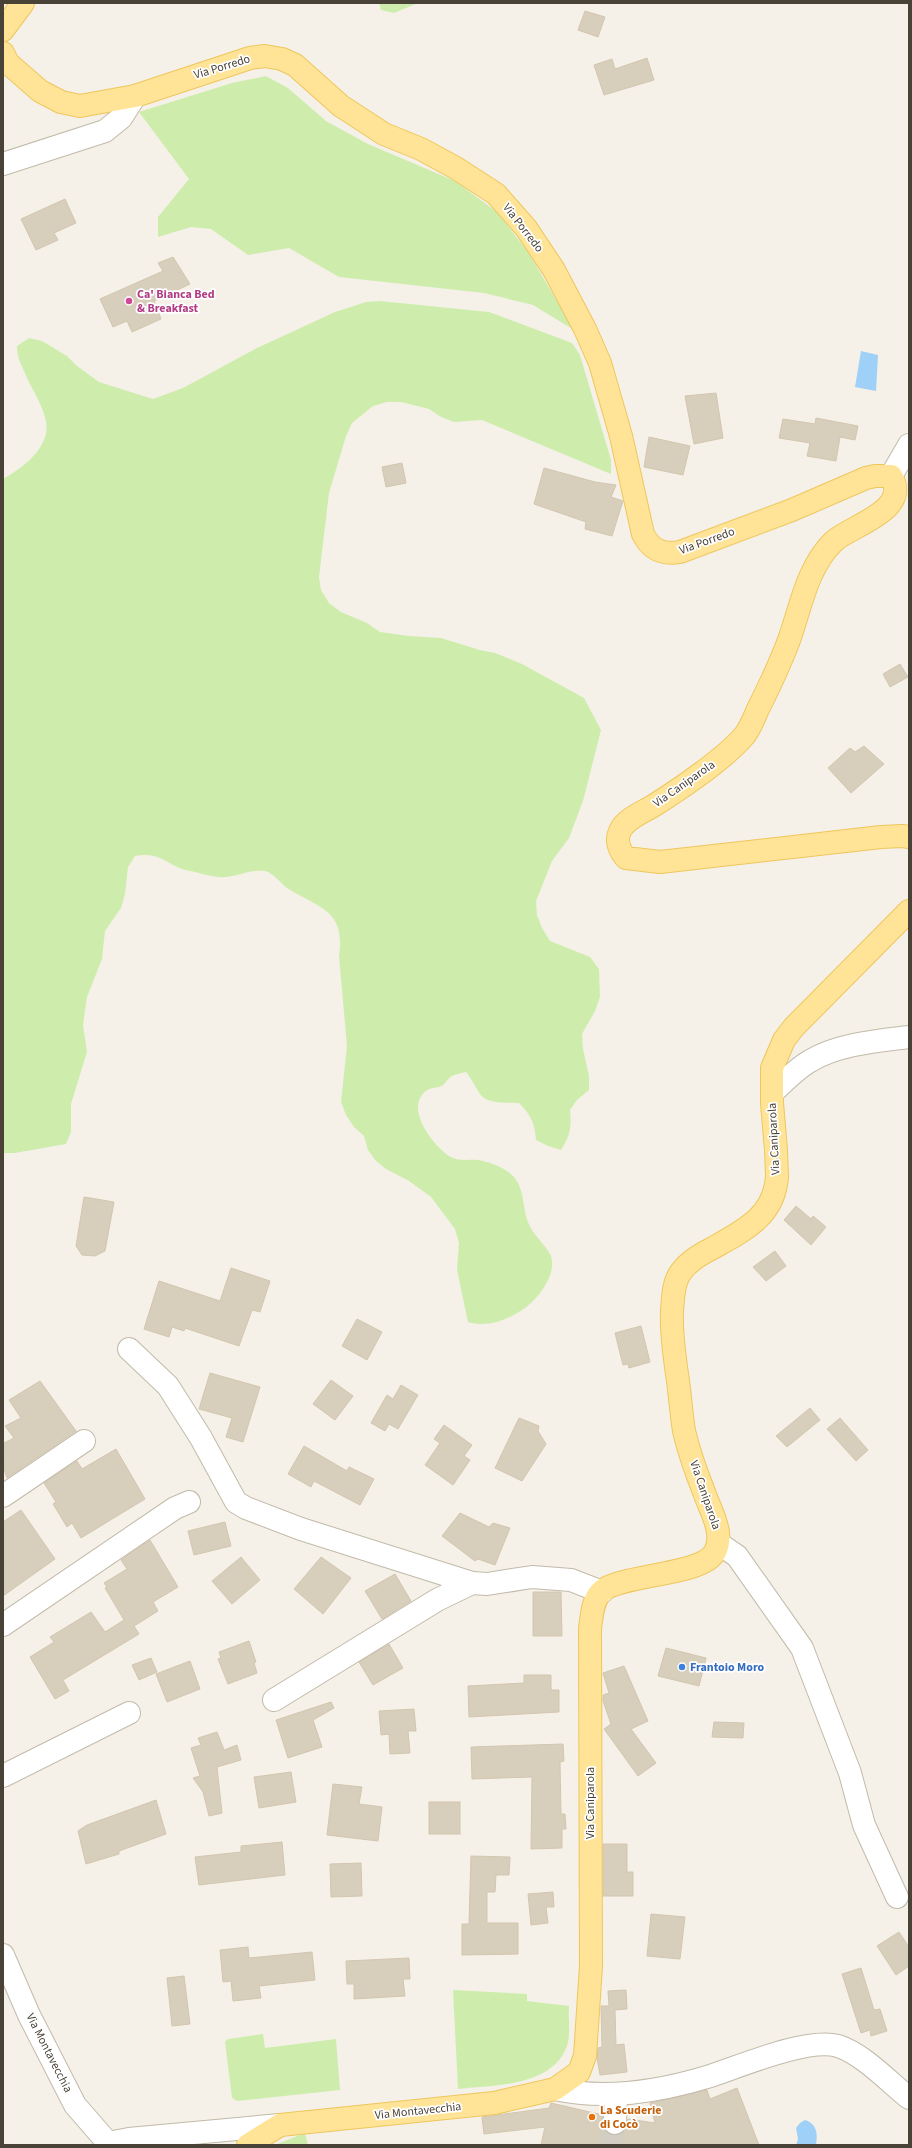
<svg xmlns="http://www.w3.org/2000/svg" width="912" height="2148" viewBox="0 0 912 2148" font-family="'Source Sans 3',sans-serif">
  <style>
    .green { fill: #ceedad }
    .water { fill: #9fd0f7 }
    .building { fill: #d8cebc; stroke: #d3c6ae }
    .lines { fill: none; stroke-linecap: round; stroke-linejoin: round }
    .minor-tunnel { stroke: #d3cec4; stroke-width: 22; stroke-dasharray: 22 11; stroke-linecap: butt }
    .minor-casing { stroke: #c2baa9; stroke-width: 24 }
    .major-casing { stroke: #eec65d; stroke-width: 24 }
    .minor { stroke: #fff; stroke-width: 22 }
    .major { stroke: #ffe497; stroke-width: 22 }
    .hotel-dot { fill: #d1479c; stroke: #fff; stroke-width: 1.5 }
    .shop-dot { fill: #3f7fe0; stroke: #fff; stroke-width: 1.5 }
    .food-dot { fill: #e8710a; stroke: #fff; stroke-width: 1.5 }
    .labels { text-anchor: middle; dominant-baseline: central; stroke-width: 3.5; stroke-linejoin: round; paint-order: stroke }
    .street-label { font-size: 12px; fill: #494236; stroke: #fff }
    .hotel-label { font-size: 12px; font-weight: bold; fill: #b23c85; stroke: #fff; text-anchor: start }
    .shop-label { font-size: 12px; font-weight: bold; fill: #366cbe; stroke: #fff; text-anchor: start }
    .food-label { font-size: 12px; font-weight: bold; fill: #c56008; stroke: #fff; text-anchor: start }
  </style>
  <rect width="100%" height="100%" fill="#f5f1e8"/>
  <!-- green -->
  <g class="green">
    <polygon points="379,3 418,3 394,13 381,10"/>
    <polygon points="266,76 288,88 326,121 368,144 455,181 497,212 528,252 574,330 533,305 484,293 339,277 289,248 248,255 211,229 191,227 158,237 158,217 189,179 139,112 232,83"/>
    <path d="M380,301L489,312L572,343L580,355L611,460V474L482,420L454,422L441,417L429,409L401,402H387L373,406L352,423L346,436L329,493L319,577L321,590L329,603L341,612L367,623L380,632L409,636L441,638L480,650L495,653L522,664L584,698L601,730L583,801L569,838L552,861L536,901L537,915L542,928L550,941L590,957L599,969L600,997L595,1011L582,1034L583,1049L589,1076V1090L577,1100L570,1110C572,1127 570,1136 561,1150L548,1146L536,1140C535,1124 531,1115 519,1103C507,1102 488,1105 480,1094C475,1087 472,1079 466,1072C462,1073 456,1074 452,1076C448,1078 446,1083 443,1085C435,1090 430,1085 422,1095C408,1113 434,1146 449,1156C458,1162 468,1159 478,1160C486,1161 500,1166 507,1171C526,1184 521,1203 528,1222C533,1235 544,1243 550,1254C559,1272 538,1299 525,1308C507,1320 489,1328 468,1322L457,1270L459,1243L455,1229L431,1197L409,1181L386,1169L376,1161L368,1150L364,1136L354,1127L346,1115L341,1102L347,1046L339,956C346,909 318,908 287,888C281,883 273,873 265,871C252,869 239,876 226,877C214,878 201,873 190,871C167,867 163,851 135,856L128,867L125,894L121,908L105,931L102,959L87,997L83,1025L87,1052L71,1104V1132L66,1144L15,1153H3V479C23,468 51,447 46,421C43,406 33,391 27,378C22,365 17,360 17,346L29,338L42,341L67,356L77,366L99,382L153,399L183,388L257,348L335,312L366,302Z"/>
    <path d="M453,1990L527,1994V2001L569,2006C568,2018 571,2035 567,2046C552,2087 494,2085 458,2089Z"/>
    <polygon points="263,2034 265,2048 336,2039 340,2090 237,2101 232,2098 225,2042 228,2039"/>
    <polygon points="305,2133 308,2145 275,2145"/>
  </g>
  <!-- water -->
  <g class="water">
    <polygon points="861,351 878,355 876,391 855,387"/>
    <path d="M805,2120C817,2124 818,2134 816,2145H796L798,2139L796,2128L800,2123Z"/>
  </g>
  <!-- building -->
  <g class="building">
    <polygon points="585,11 605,17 598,37 578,30"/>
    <polygon points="647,58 654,80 604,95 594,65 612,59 615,69"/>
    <polygon points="65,199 76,223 54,233 58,240 36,250 21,219"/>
    <polygon points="173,257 190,284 154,301 161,319 132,332 127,321 113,327 100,299 163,271 158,263"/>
    <polygon points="716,393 723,438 694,444 685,396"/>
    <polygon points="816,418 858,426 855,440 840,437 836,461 807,456 810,443 779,438 783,419 815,424"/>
    <polygon points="649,437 690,446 683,475 644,467"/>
    <polygon points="402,463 406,483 386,487 382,467"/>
    <polygon points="544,468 595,482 616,485 611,497 623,501 612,536 585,529 586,522 534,504"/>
    <polygon points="900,664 908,677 890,687 883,674"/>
    <polygon points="864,746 884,764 851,793 828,768 850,748 855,752"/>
    <polygon points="84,1197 114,1202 105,1251 95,1256 82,1255 76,1246"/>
    <polygon points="796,1206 811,1219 813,1216 826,1227 811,1245 784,1220"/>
    <polygon points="775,1251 786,1266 766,1281 753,1267"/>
    <polygon points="231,1268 270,1281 260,1312 252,1310 239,1346 185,1328 184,1331 172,1327 169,1337 144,1329 159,1281 220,1301"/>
    <polygon points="357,1319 382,1332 367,1360 342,1346"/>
    <polygon points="641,1326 650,1362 629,1368 628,1364 623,1365 615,1333"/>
    <polygon points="210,1373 260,1387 243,1442 226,1437 232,1418 199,1409"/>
    <polygon points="331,1380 353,1396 335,1420 313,1404"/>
    <polygon points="40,1381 76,1431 7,1478 3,1466 4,1443 14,1438 5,1426 21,1418 9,1400"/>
    <polygon points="401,1385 418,1395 398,1429 389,1424 385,1431 371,1423 387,1395 393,1399"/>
    <polygon points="810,1408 820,1420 787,1447 776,1436"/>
    <polygon points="519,1418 539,1426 538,1431 546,1444 522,1481 495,1468"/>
    <polygon points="840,1418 868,1450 856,1461 827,1429"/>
    <polygon points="444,1425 472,1445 464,1456 470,1460 453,1485 425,1465 440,1443 434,1439"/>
    <polygon points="304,1446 347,1471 349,1467 374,1479 360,1505 314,1481 311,1487 288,1474"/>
    <polygon points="116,1449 145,1499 81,1538 72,1523 67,1527 53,1504 56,1502 44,1483 77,1461 82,1469"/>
    <polygon points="21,1510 55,1559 3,1596 3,1522"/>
    <polygon points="460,1513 489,1527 493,1523 510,1528 495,1565 478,1559 475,1561 442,1536"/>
    <polygon points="225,1522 231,1546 194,1555 188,1531"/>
    <polygon points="150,1540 178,1587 153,1602 158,1611 134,1626 139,1634 63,1680 69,1691 55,1699 30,1657 54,1642 50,1637 91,1612 105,1632 124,1620 105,1588 107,1587 104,1583 127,1569 121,1560"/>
    <polygon points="241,1557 260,1580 232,1604 212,1581"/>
    <polygon points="321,1557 351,1578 323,1614 294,1589"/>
    <polygon points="395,1574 411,1601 382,1619 365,1591"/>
    <polygon points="533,1592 561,1592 562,1636 533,1636"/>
    <polygon points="249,1641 256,1662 254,1663 257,1673 228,1684 218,1659 221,1658 219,1652"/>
    <polygon points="389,1644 403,1668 373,1685 359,1662"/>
    <polygon points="666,1648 706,1658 699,1686 658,1676"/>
    <polygon points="151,1658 157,1672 139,1680 132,1665"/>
    <polygon points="190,1661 200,1689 167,1702 156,1674"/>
    <polygon points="624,1666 648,1721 631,1729 656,1763 638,1776 604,1729 611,1724 603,1701 603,1695 609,1693 603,1673"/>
    <polygon points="524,1675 551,1675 551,1690 559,1690 559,1712 469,1717 468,1686 524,1683"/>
    <polygon points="331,1702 334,1708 313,1720 322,1747 288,1758 276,1720"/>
    <polygon points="414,1709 416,1731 408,1731 410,1753 390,1754 389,1734 381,1735 379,1711"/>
    <polygon points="714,1722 744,1723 743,1738 712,1737"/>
    <polygon points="217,1732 224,1750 237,1745 241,1760 217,1767 222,1813 209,1816 203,1792 193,1778 200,1776 191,1748 201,1745 198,1738"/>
    <polygon points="563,1744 564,1761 560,1762 561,1814 565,1814 566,1829 562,1829 562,1848 531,1849 532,1777 472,1779 471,1747"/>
    <polygon points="291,1772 296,1802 259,1808 254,1777"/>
    <polygon points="333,1784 362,1787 359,1804 382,1807 378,1841 327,1835"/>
    <polygon points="156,1800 166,1834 119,1851 119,1854 86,1864 78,1831 87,1825"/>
    <rect x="429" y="1802" width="31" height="32"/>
    <polygon points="282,1842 285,1875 199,1885 195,1857 241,1852 241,1846"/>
    <polygon points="603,1844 627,1844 627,1872 633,1872 633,1896 603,1896"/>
    <polygon points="471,1856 510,1857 509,1875 496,1875 495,1892 487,1892 487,1923 518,1923 518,1954 462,1955 462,1924 469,1924"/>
    <polygon points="361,1863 362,1896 331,1897 330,1864"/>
    <polygon points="553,1892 554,1907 546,1907 548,1923 531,1925 528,1894"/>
    <polygon points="651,1914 685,1917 680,1959 647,1956"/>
    <polygon points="899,1932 909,1947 909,1966 896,1975 877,1946"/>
    <polygon points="248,1947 249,1958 312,1952 315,1980 259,1986 261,1998 233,2001 231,1981 223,1982 220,1950"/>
    <polygon points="409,1958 410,1979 403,1979 405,1996 354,1999 354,1984 347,1984 346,1961"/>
    <polygon points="861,1968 874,2010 880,2009 887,2031 871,2036 870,2030 861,2033 842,1974"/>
    <polygon points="184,1976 190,2024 172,2026 167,1978"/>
    <polygon points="626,1990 627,2009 615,2010 616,2045 624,2044 627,2072 600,2075 597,2058 598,2048 602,2047 601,2006 609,2006 608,1991"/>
    <polygon points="737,2088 759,2145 541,2145 545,2127 484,2134 482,2117 549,2108 551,2103 603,2115 604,2129 609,2134 615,2135 625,2130 628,2119 655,2123 650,2103 707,2090 710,2099"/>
  </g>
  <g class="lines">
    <!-- minor-tunnel -->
    <polyline class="minor-tunnel" points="610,2145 615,2123"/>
    <defs>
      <g id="minor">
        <polyline points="3,164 105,131 121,118 135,96"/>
        <polyline points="891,476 909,445"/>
        <path d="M772,1093C784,1082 796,1069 810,1061C838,1044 877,1041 909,1037"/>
        <polyline points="129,1349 168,1386 201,1438 236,1502 246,1508 301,1529 472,1583"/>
        <polyline points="3,1496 84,1441"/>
        <polyline points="718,1543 737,1556 802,1648 850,1773 864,1825 897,1897"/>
        <polyline points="3,1625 175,1508 189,1502"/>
        <polyline points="274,1700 437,1600 472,1583 487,1584 532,1577 571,1580 602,1592"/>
        <polyline points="3,1776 129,1713"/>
        <polyline points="3,1955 29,2015 75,2105 108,2143"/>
        <path d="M555,2089C606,2100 657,2092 707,2077C739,2067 807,2037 838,2046C863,2054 889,2082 909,2098"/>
        <polyline points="615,2123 616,2095"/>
        <polyline points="106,2145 108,2143 129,2139 280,2125"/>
      </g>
      <g id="major">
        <polyline points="3,30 23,3"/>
        <path d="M3,53L8,63L40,91L61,102L80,106L135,96L250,58L265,56L282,59L295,65L341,106L384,134L421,149L456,168L496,194L526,228L554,270L585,329L600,363L621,436L643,534C651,550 662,555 680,552L792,510L866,478L875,476H891C912,511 849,526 833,542C807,568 801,606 789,640C780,664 769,687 758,709C754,718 750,729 744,736C724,759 680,789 653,806C643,812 625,819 620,831C615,841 620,851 626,858L660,862L881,837L902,836L909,837"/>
        <path d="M248,2145L280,2125L494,2103L555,2089L579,2072L585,2056L591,1966L590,1628C592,1616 592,1600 602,1591C622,1574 702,1576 715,1552C725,1533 710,1510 704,1492C696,1472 689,1452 684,1431C681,1412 680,1393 677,1374C674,1353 671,1331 672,1311C673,1299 673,1285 679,1275C686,1263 699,1255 711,1249C743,1231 774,1217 777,1177L776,1150L772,1103V1068L784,1040L794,1027L909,911"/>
      </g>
    </defs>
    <!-- minor casing -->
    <use href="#minor" class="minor-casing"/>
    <!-- major casing -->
    <use href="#major" class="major-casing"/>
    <!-- minor -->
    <use href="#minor" class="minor"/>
    <!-- major -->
    <use href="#major" class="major"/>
  </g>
  <!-- markers -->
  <circle class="hotel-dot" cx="129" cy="301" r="4"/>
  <circle class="shop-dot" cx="682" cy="1667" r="4"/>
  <circle class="food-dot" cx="592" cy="2117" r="4"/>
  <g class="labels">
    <!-- street labels -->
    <g class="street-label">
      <text transform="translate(222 67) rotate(-17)">Via Porredo</text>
      <text transform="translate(523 228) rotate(52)">Via Porredo</text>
      <text transform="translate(707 541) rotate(-20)">Via Porredo</text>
      <text transform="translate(684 784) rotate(-35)">Via Caniparola</text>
      <text transform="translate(774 1139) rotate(-93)">Via Caniparola</text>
      <text transform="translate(705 1495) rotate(71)">Via Caniparola</text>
      <text transform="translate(590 1803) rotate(-90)">Via Caniparola</text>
      <text transform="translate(49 2053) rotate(63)">Via Montavecchia</text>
      <text transform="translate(418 2111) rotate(-6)">Via Montavecchia</text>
    </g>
    <!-- hotel labels -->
    <g class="hotel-label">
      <text x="137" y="294">Ca' Bianca Bed<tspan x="137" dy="14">&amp; Breakfast</tspan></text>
    </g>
    <!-- shop labels -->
    <g class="shop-label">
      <text x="690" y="1667">Frantoio Moro</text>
    </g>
    <!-- food labels -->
    <g class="food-label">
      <text x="600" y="2110">La Scuderie<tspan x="600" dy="14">di Cocò</tspan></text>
    </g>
  </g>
  <!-- border -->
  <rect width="912" height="2148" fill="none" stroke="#494236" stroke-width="8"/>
</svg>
